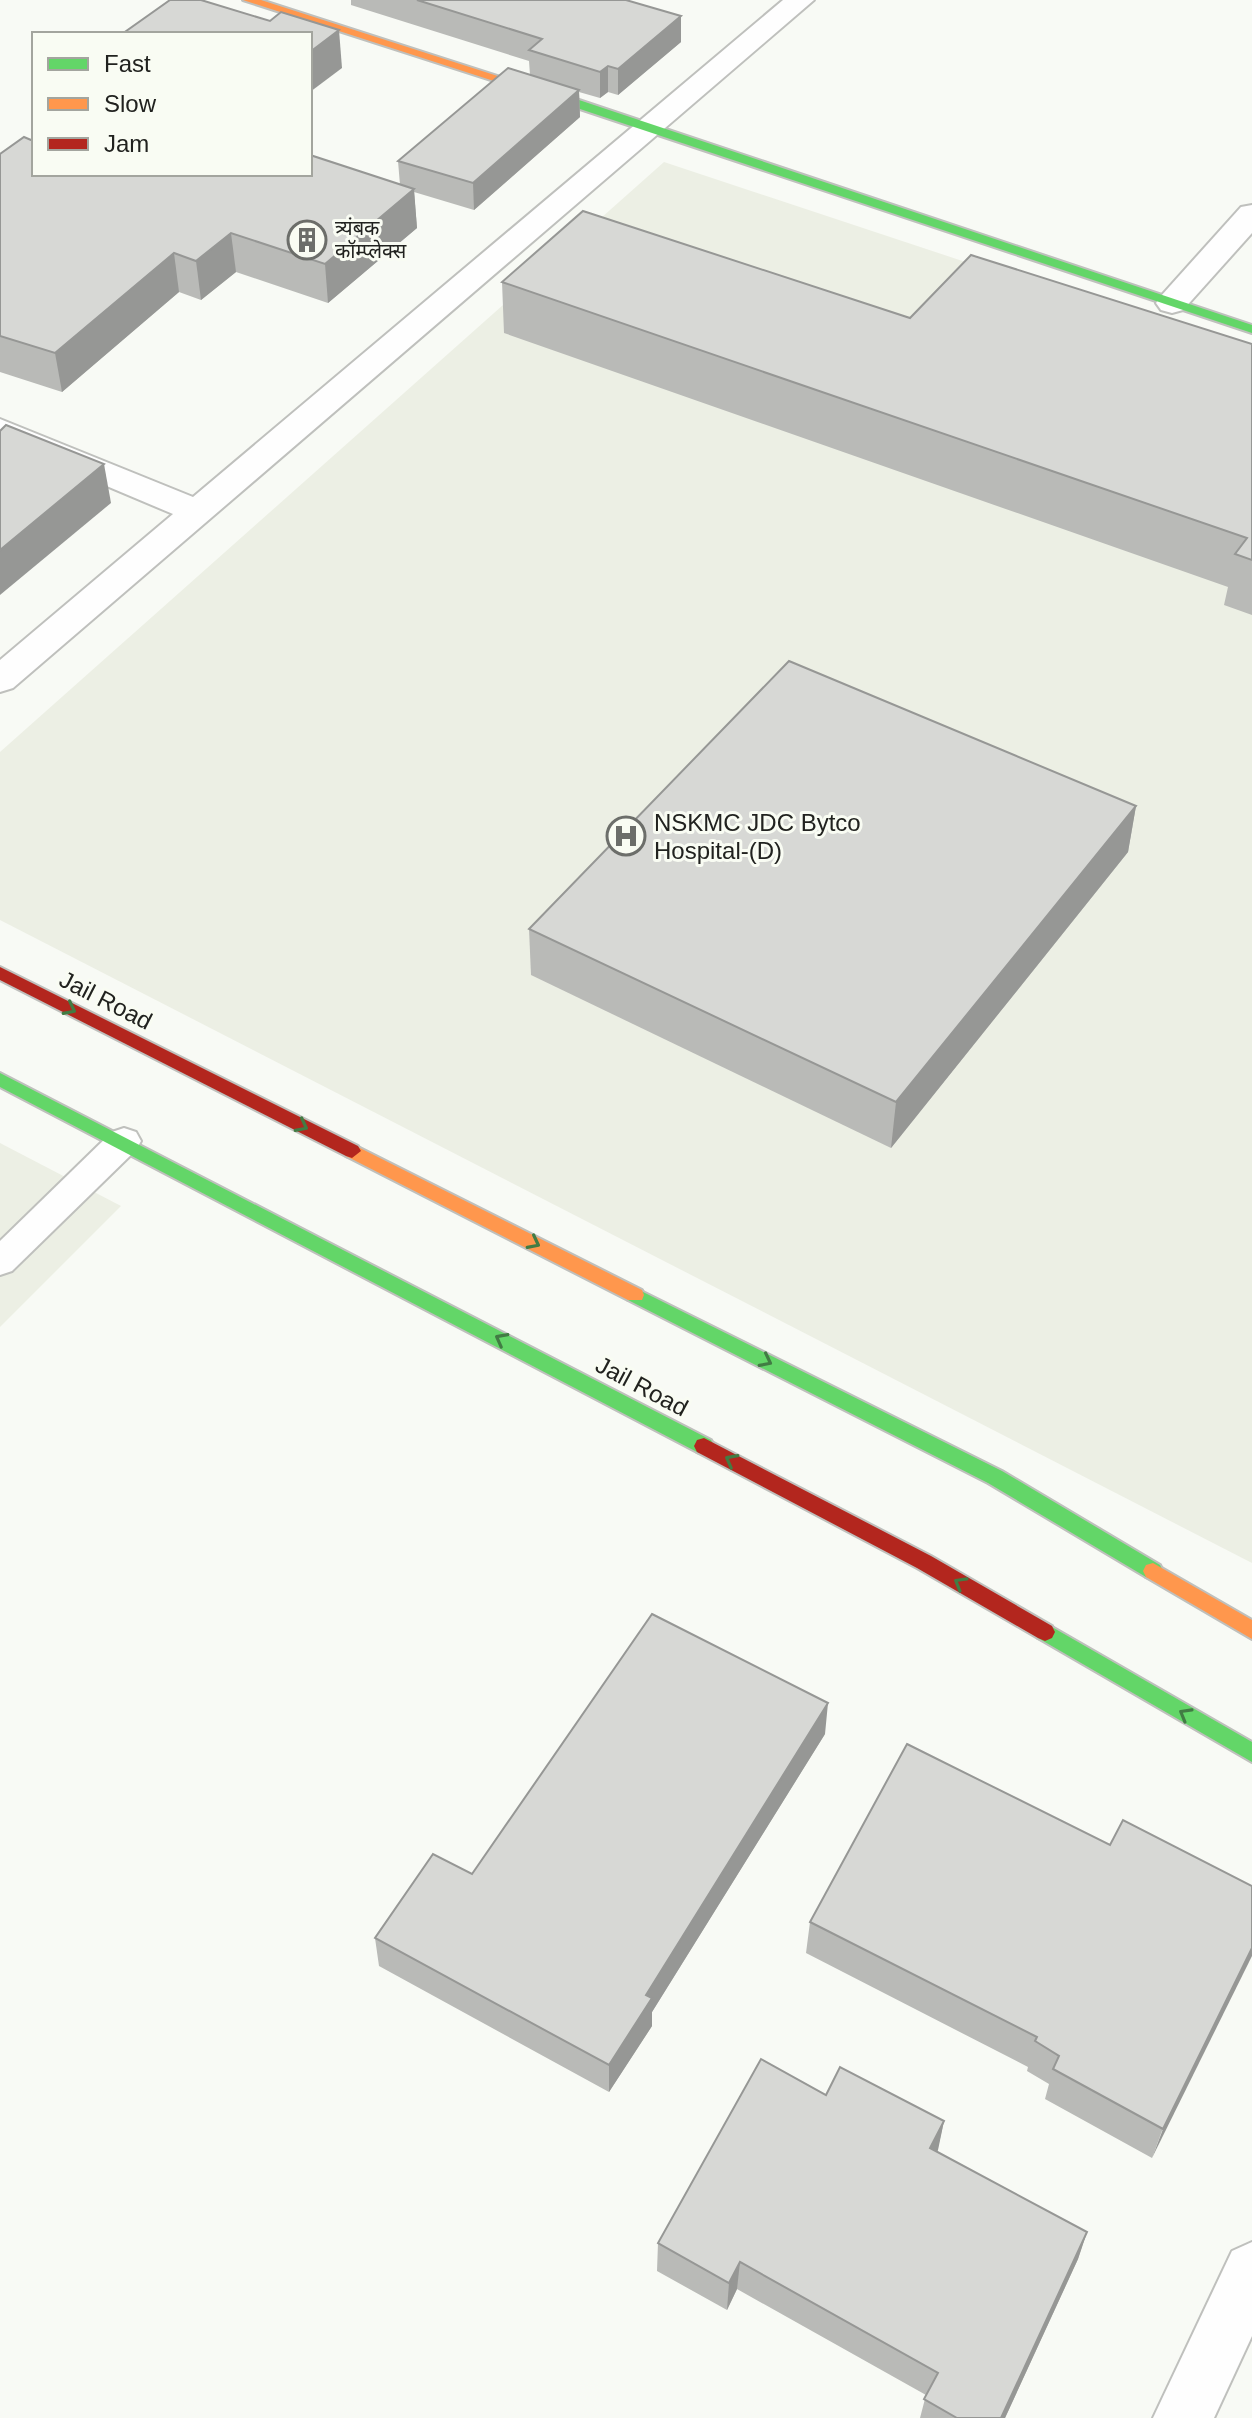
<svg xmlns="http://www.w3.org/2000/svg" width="1252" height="2418" viewBox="0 0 1252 2418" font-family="Helvetica,'Noto Sans Devanagari',sans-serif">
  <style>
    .built { fill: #ecefe4 }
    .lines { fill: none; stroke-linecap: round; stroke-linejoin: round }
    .lane-casing { stroke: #bfc0bd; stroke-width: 4 }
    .street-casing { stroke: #bfc0bd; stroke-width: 4 }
    .fast-casing { stroke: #bfc0bd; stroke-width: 4 }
    .slow-casing { stroke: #bfc0bd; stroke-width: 4 }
    .jam-casing { stroke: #bfc0bd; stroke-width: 4 }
    .lane { fill: #fefefe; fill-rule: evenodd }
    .street { fill: #fefefe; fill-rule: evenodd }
    .fast { fill: #63d668; fill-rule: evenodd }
    .slow { fill: #ff974d; fill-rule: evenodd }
    .jam { fill: #b3261e; fill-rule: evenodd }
    .wall { fill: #b9bab7 }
    .shaded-wall { fill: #969795 }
    .building { fill: #d7d8d5; stroke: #969795; stroke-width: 2 }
    .oneway { stroke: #427c44 }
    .labels { text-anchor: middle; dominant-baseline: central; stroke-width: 6; stroke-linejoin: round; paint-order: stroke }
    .far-poi-label { font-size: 20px; fill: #21221f; stroke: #f9fcf3; text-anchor: start }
    .poi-label { font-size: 24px; fill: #21221f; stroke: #f9fcf3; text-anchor: start }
    .street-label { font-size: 24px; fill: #21221f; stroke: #f9fcf3 }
  </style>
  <rect width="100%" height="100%" fill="#f8faf5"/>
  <!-- built -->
  <g class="built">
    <polygon points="664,162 1252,357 1252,1563 0,920 0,752"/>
    <polygon points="0,1143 121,1206 0,1327"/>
  </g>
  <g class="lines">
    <defs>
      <polygon id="lane" points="124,1128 136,1132 141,1141 136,1150 12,1271 0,1275 0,1241 112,1132"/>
      <g id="street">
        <polygon points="783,0 814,0 13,688 0,692 0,660 173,514 0,441 0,419 193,497"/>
        <polygon points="1252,205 1252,233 1183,310 1172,313 1161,310 1156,303 1161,296 1241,207"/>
        <polygon points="1252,2242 1252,2336 1214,2418 1153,2418 1232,2251"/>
      </g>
      <g id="fast">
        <polygon points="553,94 561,94 1252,325 1252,333 553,100"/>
        <polygon points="0,1073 711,1440 714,1446 711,1452 704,1454 697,1452 0,1087"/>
        <polygon points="635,1288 1002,1471 1160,1565 1163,1571 1160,1577 1153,1579 1146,1577 988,1483 628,1300 626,1295 628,1290"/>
        <polygon points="1045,1623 1252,1742 1252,1762 1038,1638 1035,1632 1038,1626"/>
      </g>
      <g id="slow">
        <polygon points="243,0 261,0 563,97 553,100"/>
        <polygon points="352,1144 642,1290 644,1295 642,1300 628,1300 346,1156 343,1151"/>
        <polygon points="1153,1563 1252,1620 1252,1639 1146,1577 1143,1571 1146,1565"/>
      </g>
      <g id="jam">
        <polygon points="0,967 358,1146 361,1151 352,1158 346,1156 0,980"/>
        <polygon points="704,1438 931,1556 1052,1626 1055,1632 1052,1638 1045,1641 1038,1638 917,1568 697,1452 694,1446 697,1440"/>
      </g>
    </defs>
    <!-- lane casing -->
    <use href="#lane" class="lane-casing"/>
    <!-- street casing -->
    <use href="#street" class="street-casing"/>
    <!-- fast casing -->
    <use href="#fast" class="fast-casing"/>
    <!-- slow casing -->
    <use href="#slow" class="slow-casing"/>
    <!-- jam casing -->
    <use href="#jam" class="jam-casing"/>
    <!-- lane -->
    <use href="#lane" class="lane"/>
    <!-- street -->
    <use href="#street" class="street"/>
    <!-- fast -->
    <use href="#fast" class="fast"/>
    <!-- slow -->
    <use href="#slow" class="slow"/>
    <!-- jam -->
    <use href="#jam" class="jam"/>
  </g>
  <!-- wall -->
  <g class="wall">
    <polygon points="351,0 626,0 681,42 618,95 608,92 600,98 579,92 580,117 474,210 414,192 417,228 328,303 236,272 201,300 179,292 62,392 0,372 0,154 31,140 400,185 398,161 530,75 529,61 351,5"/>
    <polygon points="502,282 910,318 1252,344 1252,615 1224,605 1228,587 504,333"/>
    <polygon points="1136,806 1128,852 891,1148 531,975 529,929"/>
    <polygon points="825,1734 652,2012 652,2026 609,2092 379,1966 375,1938 472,1874"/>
    <polygon points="1110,1845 1252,1886 1152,2158 1045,2099 1049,2084 1027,2071 1028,2067 806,1953 810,1922"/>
    <polygon points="826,2095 944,2121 937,2152 1087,2232 1078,2259 1005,2418 920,2418 926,2395 737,2289 727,2310 657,2271 658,2243"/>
  </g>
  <!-- shaded-wall -->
  <g class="shaded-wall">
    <polygon points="681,16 681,42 618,95 618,69"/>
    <polygon points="339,30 342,68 310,92 310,52"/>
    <polygon points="608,66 608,92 600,98 600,72"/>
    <polygon points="579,90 580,117 474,210 473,183"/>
    <polygon points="414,189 417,228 328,303 325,264"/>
    <polygon points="231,233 236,272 201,300 196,261"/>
    <polygon points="174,253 179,292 62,392 55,353"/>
    <polygon points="104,464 111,503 0,595 0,550"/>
    <polygon points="1136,806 1128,852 891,1148 896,1102"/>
    <polygon points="828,1703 825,1734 652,2012 652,2026 609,2092 609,2065 646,1995"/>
    <polygon points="1252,1948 1252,1956 1152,2158 1163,2129"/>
    <polygon points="944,2121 938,2150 924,2177 930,2148"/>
    <polygon points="1087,2232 1078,2259 1005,2418 1001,2418"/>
    <polygon points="740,2262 737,2289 727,2310 729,2283"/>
  </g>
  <!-- building -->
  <g class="building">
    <polygon points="170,0 201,0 270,21 281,12 339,30 310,52 310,34 122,34"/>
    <polygon points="417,0 626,0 681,16 618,69 608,66 600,72 529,50 542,39"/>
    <polygon points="508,68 579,90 473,183 398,161"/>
    <polygon points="24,137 31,140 34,137 34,174 310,174 310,155 414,189 325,264 231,233 196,261 174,253 55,353 0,336 0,154"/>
    <polygon points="583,211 910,318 971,255 1252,344 1252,560 1235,554 1247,538 502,282"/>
    <polygon points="6,425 104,464 0,550 0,431"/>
    <polygon points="789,661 1136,806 896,1102 529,929"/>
    <polygon points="652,1614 828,1703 646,1995 652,1998 609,2065 375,1938 433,1854 472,1874"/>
    <polygon points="907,1744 1110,1845 1123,1820 1252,1886 1252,1948 1163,2129 1053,2069 1059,2056 1035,2041 1037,2037 810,1922"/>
    <polygon points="761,2059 826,2095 840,2067 944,2121 930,2148 1087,2232 1001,2418 957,2418 924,2399 938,2373 740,2262 729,2283 658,2243"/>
  </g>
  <!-- one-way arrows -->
  <defs><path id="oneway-chevron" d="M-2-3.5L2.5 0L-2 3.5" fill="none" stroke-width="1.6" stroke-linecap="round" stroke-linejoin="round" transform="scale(2)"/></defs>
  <g class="oneway">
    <use href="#oneway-chevron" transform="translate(70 1009) rotate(27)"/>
    <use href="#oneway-chevron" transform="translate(302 1126) rotate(27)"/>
    <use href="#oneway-chevron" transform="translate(534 1243) rotate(27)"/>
    <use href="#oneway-chevron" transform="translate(501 1339) rotate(-152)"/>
    <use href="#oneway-chevron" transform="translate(766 1361) rotate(27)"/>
    <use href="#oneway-chevron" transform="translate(731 1460) rotate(-152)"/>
    <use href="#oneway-chevron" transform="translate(960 1583) rotate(-150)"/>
    <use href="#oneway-chevron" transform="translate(1185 1714) rotate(-150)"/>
  </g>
  <!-- icons -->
  <defs>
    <symbol id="building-ring" viewBox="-11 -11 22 22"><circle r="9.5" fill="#f9fcf3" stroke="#6c6e6a" stroke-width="1.5"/><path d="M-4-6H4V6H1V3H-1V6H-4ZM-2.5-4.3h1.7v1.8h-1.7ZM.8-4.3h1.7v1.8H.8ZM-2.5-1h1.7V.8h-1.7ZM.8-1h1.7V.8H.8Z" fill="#6c6e6a"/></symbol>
    <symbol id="hospital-ring" viewBox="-11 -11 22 22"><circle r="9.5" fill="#f9fcf3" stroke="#6c6e6a" stroke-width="1.5"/><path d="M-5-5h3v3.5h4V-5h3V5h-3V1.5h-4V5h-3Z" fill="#6c6e6a"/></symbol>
  </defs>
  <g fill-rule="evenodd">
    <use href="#building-ring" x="285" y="218" width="44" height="44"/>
    <use href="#hospital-ring" x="604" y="814" width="44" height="44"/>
  </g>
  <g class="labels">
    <!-- far-poi labels -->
    <g class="far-poi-label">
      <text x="335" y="228">त्र्यंबक<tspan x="335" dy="23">कॉम्प्लेक्स</tspan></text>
    </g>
    <!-- poi labels -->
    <g class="poi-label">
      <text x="654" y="822">NSKMC JDC Bytco<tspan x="654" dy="28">Hospital-(D)</tspan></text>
    </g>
    <!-- street labels -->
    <g class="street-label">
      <text transform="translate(106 1000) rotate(27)">Jail Road</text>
      <text transform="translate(642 1386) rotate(28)">Jail Road</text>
    </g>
  </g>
  <!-- legend -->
  <rect x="32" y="32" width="280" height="144" fill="#f9fcf3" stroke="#a3a59e" stroke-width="2"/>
  <rect x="48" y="58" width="40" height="12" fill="#63d668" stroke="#a3a59e" stroke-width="2"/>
  <text x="104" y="72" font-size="24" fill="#21221f">Fast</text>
  <rect x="48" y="98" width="40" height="12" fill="#ff974d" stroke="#a3a59e" stroke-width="2"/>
  <text x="104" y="112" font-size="24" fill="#21221f">Slow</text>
  <rect x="48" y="138" width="40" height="12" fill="#b3261e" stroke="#a3a59e" stroke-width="2"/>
  <text x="104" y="152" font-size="24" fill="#21221f">Jam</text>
</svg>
